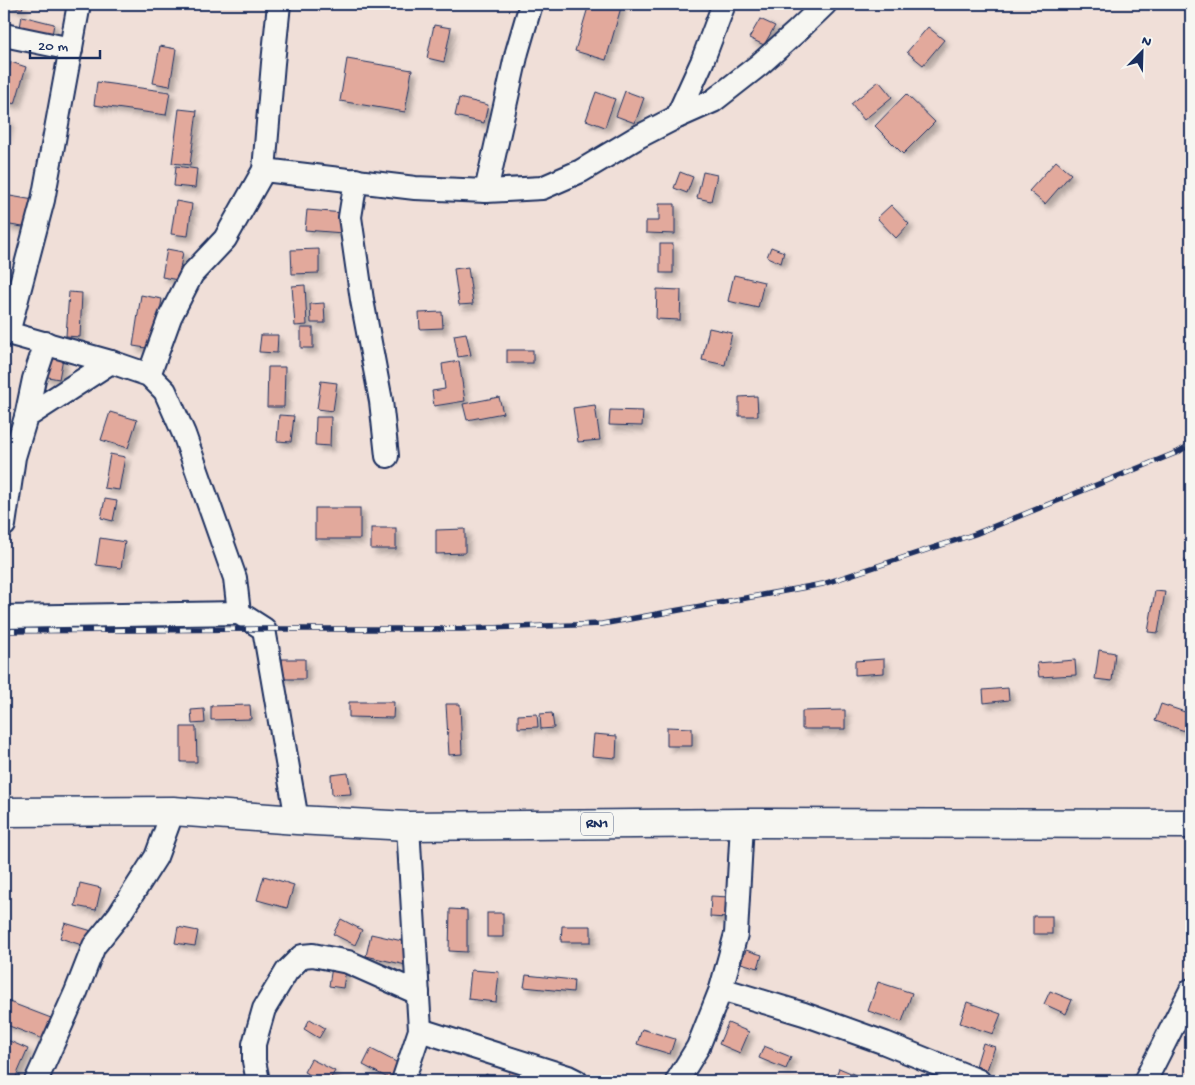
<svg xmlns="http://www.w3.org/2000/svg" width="1195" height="1085" viewBox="0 0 1195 1085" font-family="'Gochi Hand',sans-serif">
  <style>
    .building { fill: #e2a99c; stroke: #1b2f5e; filter: url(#shadow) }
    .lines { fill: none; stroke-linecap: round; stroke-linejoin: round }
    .minor-casing { stroke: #1b2f5e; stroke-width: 26 }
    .highway-casing { stroke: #1b2f5e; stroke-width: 31 }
    .minor { stroke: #f6f6f2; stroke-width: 22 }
    .highway { stroke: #f6f6f2; stroke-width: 28 }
    .rail-casing { stroke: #1b2f5e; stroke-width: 5.5 }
    .rail { stroke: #f6f6f2; stroke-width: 4; stroke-dasharray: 11; stroke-linecap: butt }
    .labels { text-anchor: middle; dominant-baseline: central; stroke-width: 4; stroke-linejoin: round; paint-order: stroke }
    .shield { fill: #f6f6f2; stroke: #5d6b8a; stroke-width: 1 }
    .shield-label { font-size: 14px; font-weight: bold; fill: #1b2f5e }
  </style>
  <defs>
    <filter id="shadow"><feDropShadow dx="4.5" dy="4.5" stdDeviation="2.5" flood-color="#0004"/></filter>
  </defs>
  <rect width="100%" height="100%" fill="#f0dfd8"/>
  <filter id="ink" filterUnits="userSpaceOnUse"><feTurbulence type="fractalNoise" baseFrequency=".02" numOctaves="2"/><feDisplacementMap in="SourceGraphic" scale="10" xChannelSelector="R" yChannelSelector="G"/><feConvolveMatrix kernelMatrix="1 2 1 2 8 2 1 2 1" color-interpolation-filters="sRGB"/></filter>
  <g filter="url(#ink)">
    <!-- building -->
    <g class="building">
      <polygon points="5,4 24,4 22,9 5,5"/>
      <polygon points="589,4 622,4 606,60 575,51"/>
      <polygon points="22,16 54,24 51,40 19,33"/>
      <polygon points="760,19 775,26 764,45 749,38"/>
      <polygon points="434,25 451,28 444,62 427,58"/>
      <polygon points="928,27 944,40 923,65 907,52"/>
      <polygon points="160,46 176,49 170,86 153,83"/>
      <polygon points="347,59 412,70 405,112 340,101"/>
      <polygon points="11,62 26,67 15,104 4,101 4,85"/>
      <polygon points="879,81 892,97 864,120 851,104"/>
      <polygon points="97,82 170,92 166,115 94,105"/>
      <polygon points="625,91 644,98 635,123 616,116"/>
      <polygon points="596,92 615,99 605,127 586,120"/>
      <polygon points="906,94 935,122 903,154 875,126"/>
      <polygon points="459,98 488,105 484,123 455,116"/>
      <polygon points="179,109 197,111 190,165 172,163"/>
      <polygon points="4,119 9,120 4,141"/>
      <polygon points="1056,161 1071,174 1045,204 1029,191"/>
      <polygon points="176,166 197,169 195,188 174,186"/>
      <polygon points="680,172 693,177 687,193 674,188"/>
      <polygon points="703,172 717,175 711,201 697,198"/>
      <polygon points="4,195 34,200 29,228 4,224"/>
      <polygon points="176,201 192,204 188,236 171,234"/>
      <polygon points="659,204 675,204 675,234 646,233 646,221 659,221"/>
      <polygon points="891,205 909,224 896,238 877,218"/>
      <polygon points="307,210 344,213 343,233 305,230"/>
      <rect x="660" y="244" width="13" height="29"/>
      <polygon points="771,247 784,252 781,263 767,257"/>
      <polygon points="167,249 183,252 178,280 162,277"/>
      <polygon points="319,249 319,273 292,274 291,250"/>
      <polygon points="468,267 473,304 459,305 454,269"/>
      <polygon points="734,275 764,282 758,308 728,301"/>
      <polygon points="305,285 307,325 295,326 292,286"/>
      <polygon points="657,289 681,290 680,320 656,319"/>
      <polygon points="69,292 82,293 80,337 66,336"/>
      <polygon points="141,295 162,299 153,349 133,346"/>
      <polygon points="324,303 325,323 311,323 310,304"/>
      <polygon points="442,312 443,328 420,329 419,313"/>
      <rect x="301" y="328" width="12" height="20"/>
      <polygon points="709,328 732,333 725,365 702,360"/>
      <polygon points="466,333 471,355 458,357 454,335"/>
      <polygon points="261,335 278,335 277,353 259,352"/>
      <rect x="507" y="350" width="26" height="13"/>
      <polygon points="47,356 63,358 59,379 43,376"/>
      <polygon points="459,361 465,401 434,406 432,391 445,389 442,364"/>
      <polygon points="268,367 285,367 284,407 267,407"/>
      <polygon points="321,381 337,383 333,411 317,409"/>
      <polygon points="757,396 758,416 739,416 739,397"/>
      <polygon points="499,397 503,413 467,420 463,404"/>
      <polygon points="595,405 600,440 578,442 573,408"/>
      <polygon points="610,410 643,411 642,426 609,425"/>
      <polygon points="110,412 137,420 128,448 101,440"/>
      <polygon points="279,415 294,416 291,442 277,441"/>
      <polygon points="316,417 331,417 330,446 315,445"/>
      <polygon points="110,454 125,457 119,490 104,488"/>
      <polygon points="105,499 117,501 113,521 101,518"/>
      <rect x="315" y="508" width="45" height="31"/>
      <rect x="371" y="528" width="25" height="21"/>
      <polygon points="465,529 465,553 436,554 436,530"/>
      <polygon points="100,538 125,542 121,568 96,565"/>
      <polygon points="1191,559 1191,571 1186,571 1185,560"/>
      <polygon points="1155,591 1165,592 1158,633 1148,632"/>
      <polygon points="1099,650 1115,653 1112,681 1095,679"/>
      <polygon points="282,659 305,659 305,679 283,679"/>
      <polygon points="884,659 884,673 855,675 855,661"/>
      <polygon points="1075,660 1076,675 1039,677 1037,663"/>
      <polygon points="1008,688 1009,700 984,703 983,690"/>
      <polygon points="349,702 394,702 393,718 349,717"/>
      <polygon points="446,704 460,704 462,754 449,755"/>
      <polygon points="1161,704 1191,714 1191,733 1155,721"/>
      <polygon points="250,705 251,719 211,720 211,706"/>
      <polygon points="204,709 205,723 192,724 191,710"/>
      <polygon points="845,710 845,729 802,729 802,711"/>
      <polygon points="552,713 554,728 541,729 540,714"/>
      <polygon points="537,714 538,727 518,728 518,715"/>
      <polygon points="181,727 196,727 197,762 181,762"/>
      <polygon points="667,727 692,728 692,746 667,746"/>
      <polygon points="594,734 617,736 616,758 592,756"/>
      <polygon points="348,773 351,794 332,795 331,775"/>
      <polygon points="264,876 294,885 287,908 257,900"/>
      <polygon points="80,883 101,888 96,910 75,906"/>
      <polygon points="711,896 729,897 728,918 710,917"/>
      <polygon points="450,909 467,910 467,952 449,951"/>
      <rect x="487" y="913" width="16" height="24"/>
      <rect x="1033" y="916" width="19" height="18"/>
      <polygon points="341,919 362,930 355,945 333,934"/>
      <polygon points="65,923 92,931 88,947 60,938"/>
      <polygon points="562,926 591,926 591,942 561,942"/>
      <polygon points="178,927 198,931 195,946 175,943"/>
      <polygon points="371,934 411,943 406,965 366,956"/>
      <polygon points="746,950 762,955 758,968 741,963"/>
      <polygon points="333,960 347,963 343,988 329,986"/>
      <polygon points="471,970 499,972 496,1002 468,999"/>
      <polygon points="526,975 574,980 573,992 524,987"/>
      <polygon points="878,982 912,993 902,1022 868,1011"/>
      <polygon points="1050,991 1072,1000 1066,1014 1044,1004"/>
      <polygon points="4,1000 51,1018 43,1039 4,1024"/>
      <polygon points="967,1002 1001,1014 993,1034 960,1023"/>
      <polygon points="310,1019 325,1028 319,1038 304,1029"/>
      <polygon points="728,1023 749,1032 740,1053 719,1044"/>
      <polygon points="642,1029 675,1039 670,1054 637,1044"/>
      <polygon points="5,1039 28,1049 14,1081 4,1081 4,1042"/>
      <polygon points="983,1043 995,1047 987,1070 976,1066"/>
      <polygon points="764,1046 791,1057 786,1069 759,1058"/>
      <polygon points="371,1049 400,1064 392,1080 363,1065"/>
      <polygon points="311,1059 335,1071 329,1081 312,1081 314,1077 304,1072"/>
      <polygon points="513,1064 525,1069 520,1081 505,1081"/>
      <polygon points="839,1068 858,1076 855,1081 834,1081"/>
      <polygon points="486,1074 500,1081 482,1081"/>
    </g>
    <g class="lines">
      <defs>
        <g id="minor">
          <polyline points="4,35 71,49"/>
          <polyline points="677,117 702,62 724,4"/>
          <polyline points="264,170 415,188 486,191 542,188 581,171 638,137 677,117 713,101 759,65 796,32 825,4"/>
          <polyline points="356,180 350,217 362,300 381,401 387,456"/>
          <polyline points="486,191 517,52 531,4"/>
          <polyline points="4,332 111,362 149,375 165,391 184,434 235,578 239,613 264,629 297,820"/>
          <polyline points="8,333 43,200 79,4"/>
          <polyline points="149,375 170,317 192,274 225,239 264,170 273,63 279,4"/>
          <polyline points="26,417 111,362"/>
          <polyline points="4,525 14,457 26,417 34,379 46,343"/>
          <polyline points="4,617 239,613"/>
          <polyline points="721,989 804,1014 885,1043 979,1081"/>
          <polyline points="420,1030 568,1077 576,1081"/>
          <polyline points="36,1081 76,992 94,946 119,915 156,857 173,811"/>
          <polyline points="258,1081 254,1061 254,1044 264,1009 287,971 302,956 313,955 348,962 418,993"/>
          <polyline points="403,1081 420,1030 408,826"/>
          <polyline points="677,1081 698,1047 721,989 736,934 742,823"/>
          <polyline points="1145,1081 1191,990"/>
        </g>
        <polyline id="highway" points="4,812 173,811 297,820 408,826 742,823 1191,824"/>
      </defs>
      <!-- minor casing -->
      <use href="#minor" class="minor-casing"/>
      <!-- highway casing -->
      <use href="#highway" class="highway-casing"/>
      <!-- minor -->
      <use href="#minor" class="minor"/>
      <!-- highway -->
      <use href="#highway" class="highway"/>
      <defs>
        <polyline id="rail" points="4,631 264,629 462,629 602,624 823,584 975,534 1178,452 1191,444"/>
      </defs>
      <!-- rail casing -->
      <use href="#rail" class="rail-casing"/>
      <!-- rail -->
      <use href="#rail" class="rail"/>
    </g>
  </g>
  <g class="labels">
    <!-- shield labels -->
    <rect class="shield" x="581" y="812.5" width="32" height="23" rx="4"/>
    <g class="shield-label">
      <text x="597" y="824">RN1</text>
    </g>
  </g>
  <!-- margin -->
  <rect width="1195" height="1085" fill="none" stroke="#f6f6f2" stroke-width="20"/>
  <rect x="10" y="10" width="1175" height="1065" fill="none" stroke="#1b2f5e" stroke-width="2" filter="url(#ink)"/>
  <!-- north arrow -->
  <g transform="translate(1142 52) rotate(23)" stroke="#f6f6f2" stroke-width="4" paint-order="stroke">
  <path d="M0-4L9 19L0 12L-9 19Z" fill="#1b2f5e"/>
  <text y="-8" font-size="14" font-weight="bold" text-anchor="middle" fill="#1b2f5e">N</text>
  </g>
  <!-- scale -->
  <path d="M30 50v8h70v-8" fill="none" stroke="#1b2f5e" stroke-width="2.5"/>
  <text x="38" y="50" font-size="15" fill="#1b2f5e" stroke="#f6f6f2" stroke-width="4" paint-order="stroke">20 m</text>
</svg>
